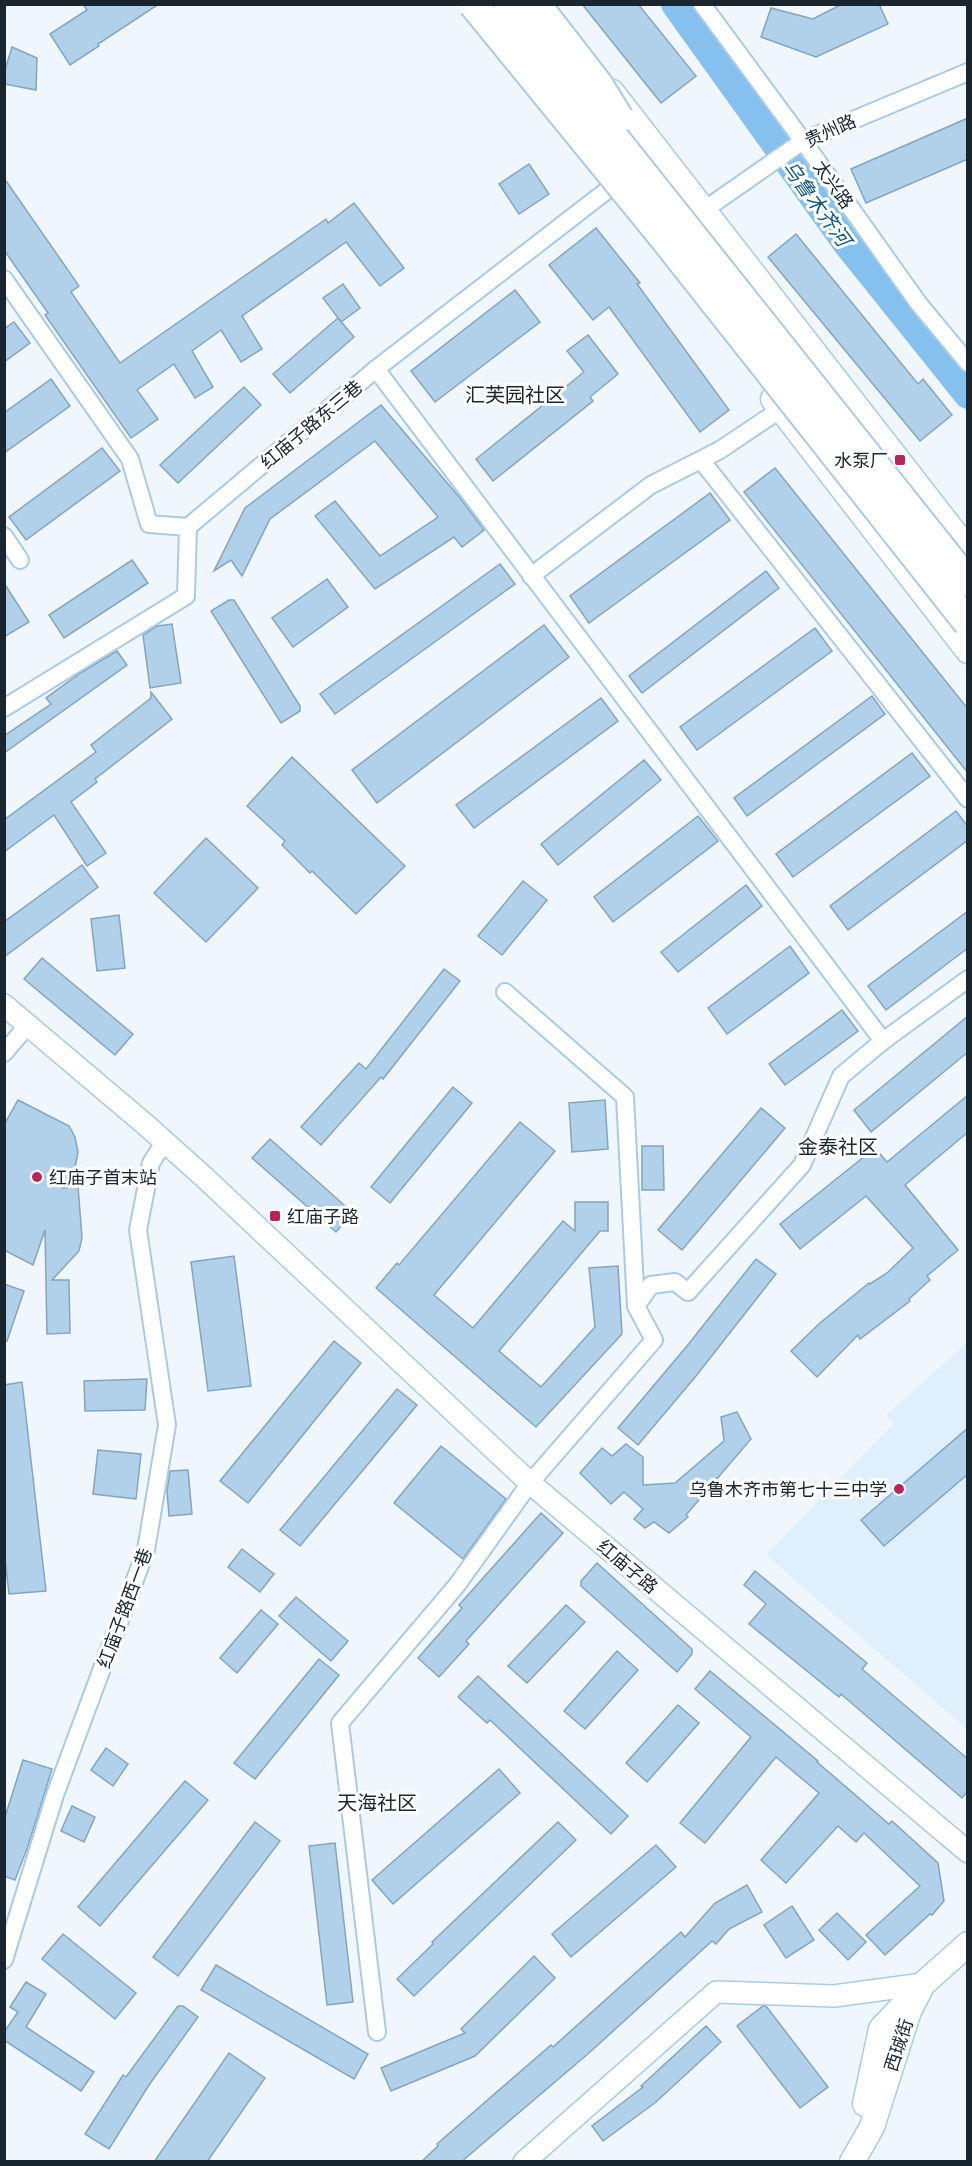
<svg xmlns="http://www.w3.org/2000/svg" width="972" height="2166" viewBox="0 0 972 2166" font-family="Manrope,'Noto Sans SC',sans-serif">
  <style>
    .built { fill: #dfeffc }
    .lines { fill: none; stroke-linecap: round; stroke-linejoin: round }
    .river { stroke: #85c0ef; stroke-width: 28 }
    .building { fill: #b1d1ea; stroke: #85a4bd; stroke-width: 1.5 }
    .minor-casing { stroke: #abcbe5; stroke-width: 20 }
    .tertiary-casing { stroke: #abcbe5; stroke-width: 24 }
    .secondary-casing { stroke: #abcbe5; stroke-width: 27 }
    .minor { stroke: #fff; stroke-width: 16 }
    .tertiary { stroke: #fff; stroke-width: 21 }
    .secondary { stroke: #fff; stroke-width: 24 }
    .trunk-bridge-casing { stroke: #abcbe5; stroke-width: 32; stroke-linecap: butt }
    .trunk-bridge { stroke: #fff; stroke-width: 28 }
    .poi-dot { fill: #b4265b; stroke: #fff; stroke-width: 2 }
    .labels { text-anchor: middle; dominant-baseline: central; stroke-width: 6; stroke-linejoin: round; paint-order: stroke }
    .street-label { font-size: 18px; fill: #19252f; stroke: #fff }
    .poi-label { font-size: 18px; fill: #19252f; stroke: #fff; text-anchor: end }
    .water-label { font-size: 20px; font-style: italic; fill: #105681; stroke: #fff }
    .neighbourhood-label { font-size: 20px; fill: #19252f; stroke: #fff }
  </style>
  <rect width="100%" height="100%" fill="#f0f7fc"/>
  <!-- built -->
  <polygon class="built" points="967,1343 967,1729 766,1555 894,1423 886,1415"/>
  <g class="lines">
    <!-- river -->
    <polyline class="river" points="675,4 847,244 968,395"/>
  </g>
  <!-- building -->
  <g class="building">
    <polygon points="83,4 159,4 98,44 99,46 70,65 50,34 87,10"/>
    <polygon points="582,4 638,4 696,76 661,103"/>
    <polygon points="842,4 879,4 888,24 816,57 761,37 771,8 813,19"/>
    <polygon points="12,47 37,58 36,90 4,84 4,73"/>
    <polygon points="968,118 968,159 866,203 851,169"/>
    <polygon points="529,164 549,194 519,214 499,184"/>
    <polygon points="4,178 79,286 71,292 120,363 326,219 328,223 354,203 404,268 380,286 346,242 242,316 262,349 241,362 221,330 192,351 213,387 195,398 174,364 137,390 158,419 131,438 45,315 48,313 4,250"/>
    <polygon points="596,228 640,283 637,284 729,410 700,432 609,307 593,320 549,265"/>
    <polygon points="796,234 918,384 923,379 952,415 920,441 768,257"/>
    <polygon points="343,284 360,308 341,322 323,298"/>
    <polygon points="515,290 540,322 435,402 411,371"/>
    <polygon points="338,318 354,337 290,393 273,374"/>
    <polygon points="14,322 30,343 4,362 4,329"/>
    <polygon points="588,335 618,374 590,397 593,401 493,481 476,459 584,372 567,351"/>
    <polygon points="51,379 70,406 4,453 4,413"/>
    <polygon points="244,387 261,405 178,483 160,465"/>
    <polygon points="381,405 460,498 484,530 462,547 454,537 375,589 315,516 335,501 380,556 438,517 375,441 270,519 242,576 231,560 214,571 245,508"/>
    <polygon points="102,448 120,471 26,540 9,517"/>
    <polygon points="775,468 968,709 968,773 744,492"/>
    <polygon points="710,493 730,520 589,623 570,596"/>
    <polygon points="132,560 148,583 64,638 49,615"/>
    <polygon points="500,564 515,584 335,714 320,694"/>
    <polygon points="766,571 779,588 642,693 629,676"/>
    <polygon points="327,579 348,607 293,647 272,618"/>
    <polygon points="4,583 29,622 4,637"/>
    <polygon points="229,600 234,600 300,706 300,711 281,723 211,611"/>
    <polygon points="172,624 181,683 150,688 143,635 157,626"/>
    <polygon points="544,625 569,657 377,803 352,770"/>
    <polygon points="815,628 832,651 697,750 680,727"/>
    <polygon points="117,651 127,665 4,753 4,736 51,704 46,698 82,672"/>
    <polygon points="151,692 172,719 95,779 97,782 71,802 106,853 87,866 54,815 4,852 4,820 96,752 91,745 151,698"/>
    <polygon points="872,696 885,714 747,816 734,798"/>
    <polygon points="601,698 618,721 474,828 456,805"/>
    <polygon points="912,753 930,776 793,877 776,854"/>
    <polygon points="292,757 405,866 356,914 312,871 310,873 282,845 285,841 247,806"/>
    <polygon points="644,760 661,780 558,865 541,844"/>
    <polygon points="956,811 968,827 968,840 848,930 830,906"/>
    <polygon points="698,816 718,841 613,922 594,897"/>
    <polygon points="206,838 258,888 206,942 154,893"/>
    <polygon points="82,865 98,887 4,957 4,922"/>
    <polygon points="523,881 547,900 502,955 478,936"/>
    <polygon points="746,885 762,906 678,972 661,952"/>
    <polygon points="968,911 968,948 886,1010 868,986"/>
    <polygon points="119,915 125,968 97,971 91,919"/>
    <polygon points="790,946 809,973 727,1034 708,1008"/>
    <polygon points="42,958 133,1034 115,1055 24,979"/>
    <polygon points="444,969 460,981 383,1079 381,1077 321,1145 301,1127 359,1063 366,1069"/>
    <polygon points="842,1010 858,1031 785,1085 769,1064"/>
    <polygon points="968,1016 968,1052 871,1132 854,1110"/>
    <polygon points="453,1087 472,1103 390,1203 371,1187"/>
    <polygon points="968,1095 968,1132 905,1185 958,1250 927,1276 930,1280 909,1299 910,1301 860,1339 858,1335 817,1377 791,1351 820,1323 869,1283 870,1284 887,1273 913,1248 866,1196 800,1249 780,1224 875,1148 887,1162"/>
    <polygon points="18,1100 69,1126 75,1137 78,1152 75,1168 63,1188 78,1186 82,1238 79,1251 52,1280 69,1280 70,1333 47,1334 45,1230 33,1265 4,1250 4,1125"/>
    <polygon points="605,1100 608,1149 572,1152 569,1103"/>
    <polygon points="761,1108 785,1128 682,1250 658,1230"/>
    <polygon points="520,1122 555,1151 434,1295 473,1328 563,1221 575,1231 575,1202 608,1202 608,1231 600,1231 499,1351 541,1387 595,1327 589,1268 618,1266 622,1334 536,1427 376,1288 397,1263 399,1265"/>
    <polygon points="270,1139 353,1213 336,1232 252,1158"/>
    <polygon points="642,1146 663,1146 664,1190 642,1190"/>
    <polygon points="234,1256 251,1386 208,1391 191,1262"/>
    <polygon points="756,1259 776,1274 696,1376 638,1445 618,1428 687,1346"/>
    <polygon points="4,1284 24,1291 7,1341 4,1341"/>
    <polygon points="334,1341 361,1363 248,1503 220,1481"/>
    <polygon points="147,1379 145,1410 85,1411 84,1381"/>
    <polygon points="22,1382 46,1591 9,1594 4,1550 4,1385"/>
    <polygon points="397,1389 417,1405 300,1546 280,1530"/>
    <polygon points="737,1412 751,1439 686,1515 688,1517 669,1533 654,1522 645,1528 634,1519 643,1509 624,1492 611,1504 580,1473 602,1448 612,1456 626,1444 643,1457 643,1485 675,1483 724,1441 721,1417"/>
    <polygon points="968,1428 968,1474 884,1546 861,1520"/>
    <polygon points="441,1446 506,1499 463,1559 394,1503"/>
    <polygon points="98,1450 141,1454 136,1499 93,1494"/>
    <polygon points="188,1470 192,1514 169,1516 167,1491 170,1471"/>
    <polygon points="541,1513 563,1533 466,1641 469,1644 439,1677 418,1658 462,1608 459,1605"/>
    <polygon points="242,1549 274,1574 260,1592 228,1567"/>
    <polygon points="597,1563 692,1649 692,1654 677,1672 581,1586 581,1581"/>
    <polygon points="755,1571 867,1663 862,1669 968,1759 968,1791 962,1798 841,1694 839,1697 749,1624 766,1604 744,1585"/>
    <polygon points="296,1597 348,1641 331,1661 279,1616"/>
    <polygon points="566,1605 585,1622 527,1683 508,1666"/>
    <polygon points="261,1610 278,1624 237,1673 220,1658"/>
    <polygon points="617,1651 638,1670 585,1729 564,1711"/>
    <polygon points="319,1659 339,1675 255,1779 234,1763"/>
    <polygon points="710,1671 818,1761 817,1762 889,1824 892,1821 938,1863 944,1901 932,1915 930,1914 885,1955 866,1935 920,1886 864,1833 856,1842 838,1826 786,1883 761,1860 819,1793 776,1757 705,1843 680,1823 751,1737 695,1689"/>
    <polygon points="478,1676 628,1816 611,1834 490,1720 487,1723 458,1697"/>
    <polygon points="678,1705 699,1723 647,1782 626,1763"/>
    <polygon points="106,1748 128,1764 113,1786 91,1770"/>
    <polygon points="23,1760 52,1769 28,1846 15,1880 4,1876 4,1820"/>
    <polygon points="499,1769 520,1793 393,1904 372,1880"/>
    <polygon points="185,1781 208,1800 100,1926 78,1907"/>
    <polygon points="72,1806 95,1817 84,1842 61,1831"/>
    <polygon points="255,1822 280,1841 178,1976 153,1957"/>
    <polygon points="558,1822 576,1840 414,1996 397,1979 433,1944 432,1942"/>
    <polygon points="335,1843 353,2002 327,2005 309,1846"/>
    <polygon points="656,1845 676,1867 571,1957 552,1934"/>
    <polygon points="747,1885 762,1912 729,1929 716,1944 712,1941 589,2053 461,2162 421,2162 438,2146 437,2144 551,2045 553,2047 681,1932 685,1937 715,1903"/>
    <polygon points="792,1906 814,1940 786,1958 764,1925"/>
    <polygon points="837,1913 866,1942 848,1960 819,1930"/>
    <polygon points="63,1934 136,1993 115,2019 42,1959"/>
    <polygon points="534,1956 555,1978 475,2056 391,2091 381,2068 465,2033 461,2029"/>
    <polygon points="216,1965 368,2054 354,2079 201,1990"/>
    <polygon points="26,1982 46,1994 26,2027 94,2072 81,2091 4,2040 4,2032 18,2012 10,2007"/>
    <polygon points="178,2006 183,2006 198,2017 149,2085 109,2149 85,2134 123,2075 126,2077"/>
    <polygon points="763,2006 766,2006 828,2087 800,2108 737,2026"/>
    <polygon points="706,2026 721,2042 656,2102 603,2141 592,2126 643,2087 641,2086"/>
    <polygon points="229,2053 265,2078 207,2162 154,2162"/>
  </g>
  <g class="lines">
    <defs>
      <g id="minor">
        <polyline points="702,4 803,141 919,304 968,363"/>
        <polyline points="697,215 803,141 968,72"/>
        <polyline points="4,279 130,459 149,524 188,527"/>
        <polyline points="376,369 883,1041"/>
        <polyline points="701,460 968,799"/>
        <polyline points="4,536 20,560"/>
        <polyline points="531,576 651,485 720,450 781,409"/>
        <polyline points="4,708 186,596 188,527 376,369 623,178"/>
        <polyline points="4,1053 28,1025"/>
        <polyline points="636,1306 651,1285 675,1282 688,1292 802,1165 841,1076 883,1041 968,979"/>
        <polyline points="4,1960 55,1795 146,1550 167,1425 138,1230 151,1163 165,1141"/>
        <polyline points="377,2032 340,1723 457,1585 530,1483 654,1340 636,1306 625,1097 505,992"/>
      </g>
      <g id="tertiary">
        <polyline points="4,1005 146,1125 205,1178 530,1483 968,1852"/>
        <polyline points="524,2162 716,1992 834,1996 923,1984"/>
      </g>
      <g id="secondary">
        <polyline points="612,92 968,550"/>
        <polyline points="773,399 968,651"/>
        <polyline points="865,2104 881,2029 911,1997"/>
        <polyline points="852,2162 872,2127 909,2011 923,1984 968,1944"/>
      </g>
    </defs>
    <!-- minor casing -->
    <use href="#minor" class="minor-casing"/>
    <!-- tertiary casing -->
    <use href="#tertiary" class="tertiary-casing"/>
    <!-- secondary casing -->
    <use href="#secondary" class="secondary-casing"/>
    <!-- minor -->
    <use href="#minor" class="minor"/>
    <!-- tertiary -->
    <use href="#tertiary" class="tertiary"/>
    <!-- secondary -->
    <use href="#secondary" class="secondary"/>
    <defs>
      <g id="trunk-bridge">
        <polyline points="473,4 667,242 968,623"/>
        <polyline points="508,4 968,582"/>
        <polyline points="536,4 598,84 619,118"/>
      </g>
    </defs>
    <!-- trunk-bridge casing -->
    <use href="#trunk-bridge" class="trunk-bridge-casing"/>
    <!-- trunk-bridge -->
    <use href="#trunk-bridge" class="trunk-bridge"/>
  </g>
  <!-- markers -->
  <g class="poi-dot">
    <rect x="894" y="454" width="12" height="12" rx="3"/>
    <circle cx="37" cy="1177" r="6"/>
    <rect x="269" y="1210" width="12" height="12" rx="3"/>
    <circle cx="899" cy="1489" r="6"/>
  </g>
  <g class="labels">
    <!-- street labels -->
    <g class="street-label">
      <text transform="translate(830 130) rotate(-24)">贵州路</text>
      <text transform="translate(834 184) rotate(55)">太兴路</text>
      <text transform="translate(311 424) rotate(-40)">红庙子路东三巷</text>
      <text transform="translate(628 1566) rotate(40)">红庙子路</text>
      <text transform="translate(124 1608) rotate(-70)">红庙子路西一巷</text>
      <text transform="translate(898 2045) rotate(-72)">西珹街</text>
    </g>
    <!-- poi labels -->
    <g class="poi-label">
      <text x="888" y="460">水泵厂</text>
      <text x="49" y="1177" text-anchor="start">红庙子首末站</text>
      <text x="287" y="1216" text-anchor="start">红庙子路</text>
      <text x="887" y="1489">乌鲁木齐市第七十三中学</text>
    </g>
    <!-- water labels -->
    <g class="water-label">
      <text transform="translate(817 203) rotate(54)">乌鲁木齐河</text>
    </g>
    <!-- neighbourhood labels -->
    <g class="neighbourhood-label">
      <text x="515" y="394">汇芙园社区</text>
      <text x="838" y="1146">金泰社区</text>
      <text x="377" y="1802">天海社区</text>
    </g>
  </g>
  <!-- border -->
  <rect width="972" height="2166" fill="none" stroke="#19252f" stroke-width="12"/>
</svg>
